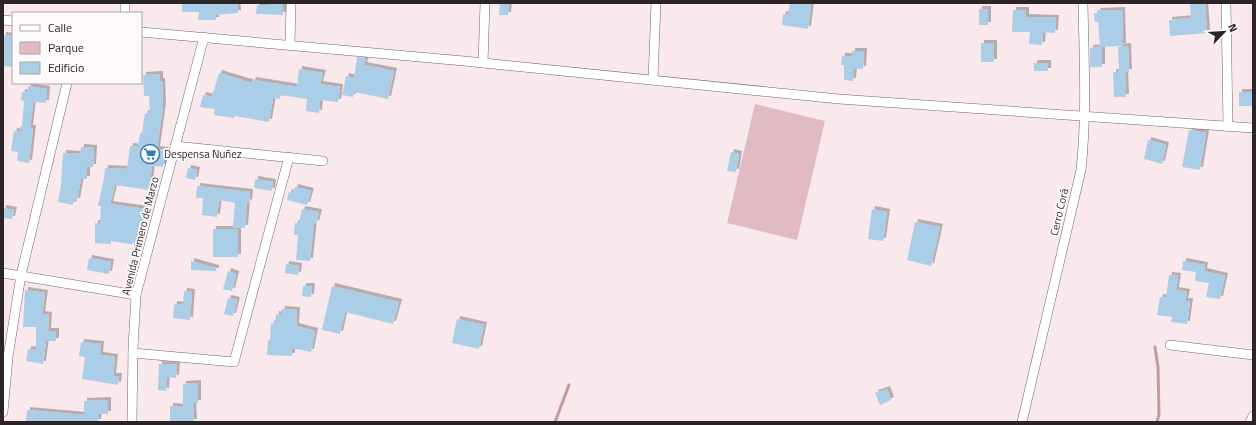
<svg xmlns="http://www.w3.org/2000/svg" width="1256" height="425" viewBox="0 0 1256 425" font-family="'Titillium Web',sans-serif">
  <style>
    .green { fill: #e0bbc3 }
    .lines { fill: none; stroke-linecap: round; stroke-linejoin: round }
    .stream { stroke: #c499a2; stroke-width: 3 }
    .building { fill: #aacee8; filter: url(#shadow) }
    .street-casing { stroke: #746568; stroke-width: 10 }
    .street { stroke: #fff; stroke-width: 9 }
    .labels { text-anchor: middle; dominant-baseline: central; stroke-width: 3.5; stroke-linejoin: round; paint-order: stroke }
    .poi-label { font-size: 11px; fill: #2c2526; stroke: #fefafb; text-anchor: start }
    .street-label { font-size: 11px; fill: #2c2526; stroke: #fefafb }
  </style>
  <defs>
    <filter id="shadow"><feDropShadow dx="3" dy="-3" stdDeviation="0" flood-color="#0004"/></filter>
  </defs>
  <rect width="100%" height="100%" fill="#fae9ec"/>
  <!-- green -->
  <polygon class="green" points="755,104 825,121 797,240 727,223"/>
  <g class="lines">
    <!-- stream -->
    <g class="stream">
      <polyline points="1155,347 1158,367 1159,414 1157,422"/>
      <polyline points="555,422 569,385"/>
    </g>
  </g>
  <!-- building -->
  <g class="building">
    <polygon points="182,3 237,3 238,13 216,15 216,20 198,20 199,12 182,12"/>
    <polygon points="269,3 283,3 283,15 256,14 257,5 269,5"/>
    <polygon points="500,3 509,3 508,15 499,15"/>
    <polygon points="790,3 811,5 808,29 782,25 783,14 788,15"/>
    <polygon points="1190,3 1205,3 1207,33 1170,36 1169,20 1191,18"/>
    <rect x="979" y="9" width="9" height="16"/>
    <polygon points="1013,10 1026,10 1026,17 1056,18 1055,33 1043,32 1042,45 1029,44 1030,32 1012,32"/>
    <polygon points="1122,10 1123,46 1100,47 1098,22 1095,22 1094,13 1098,13 1097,11"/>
    <polygon points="3,35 13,36 13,67 3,66"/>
    <rect x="981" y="43" width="13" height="19"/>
    <polygon points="1128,46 1129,72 1125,72 1126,97 1114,97 1113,72 1119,72 1118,47"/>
    <polygon points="1102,47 1102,67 1090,67 1090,48"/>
    <polygon points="852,51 864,51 863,69 854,69 853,81 844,80 844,65 841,65 842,56 852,56"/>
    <polygon points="357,57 366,58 364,65 394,71 388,99 354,92 353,97 342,95 346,76 354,78"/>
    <rect x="1034" y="63" width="14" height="8"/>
    <polygon points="299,69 323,73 320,84 340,87 338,102 320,100 319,113 306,111 307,99 280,95 280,99 273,98 269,122 235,116 234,118 214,115 215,109 200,107 203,95 212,97 219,73 252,83 253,80 297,87"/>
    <polygon points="160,74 160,81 162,81 163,106 157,149 165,150 163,167 152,166 149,190 115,185 110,204 145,209 142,231 137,230 135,245 111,241 111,244 95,243 95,223 100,223 101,206 98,206 104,178 105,168 127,169 130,146 138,147 140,133 142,133 145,113 150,114 149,96 144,96 143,75"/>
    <polygon points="28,86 47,89 46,103 33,102 30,128 33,128 29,163 17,161 18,152 11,151 14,131 20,132 20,126 22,127 24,101 21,100 22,92 27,93"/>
    <rect x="1239" y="92" width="14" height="14"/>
    <polygon points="1189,130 1206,133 1200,170 1182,167"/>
    <polygon points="1148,140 1166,145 1162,164 1144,159"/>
    <polygon points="81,147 94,148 93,167 87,167 87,179 81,179 77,201 73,200 73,205 58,202 61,185 63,153 80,154"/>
    <polygon points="731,152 739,154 736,172 727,171"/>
    <polygon points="188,168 197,170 195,180 186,178"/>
    <polygon points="255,179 273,182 272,191 254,188"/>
    <polygon points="197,186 250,192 249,203 247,202 245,228 233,227 235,203 219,200 217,217 202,215 203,198 196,198"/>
    <polygon points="295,187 311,191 307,205 287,200 289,192 293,193"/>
    <polygon points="3,208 14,210 12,219 3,218"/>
    <polygon points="302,209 319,212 316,224 314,223 310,261 296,260 298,235 294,235 295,223 299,223"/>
    <polygon points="872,209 887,212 883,241 868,239"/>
    <polygon points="915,222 940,227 931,266 907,260"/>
    <rect x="213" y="229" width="25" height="28"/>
    <polygon points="89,258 111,262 109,274 87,270"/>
    <polygon points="191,261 216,268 216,271 191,270"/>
    <polygon points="1183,261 1205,265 1204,271 1225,276 1220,299 1206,297 1209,283 1195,281 1196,272 1182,270"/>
    <polygon points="286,264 299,266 298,275 285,273"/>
    <polygon points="228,271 236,274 232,291 223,289"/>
    <polygon points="1169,275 1178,276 1176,290 1187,292 1185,301 1190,301 1187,324 1171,322 1172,317 1157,315 1160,297 1166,298"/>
    <polygon points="303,286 312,286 311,297 302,296"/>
    <polygon points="332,286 399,302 393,324 345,312 340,334 322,330"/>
    <polygon points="25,290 45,293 42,314 49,315 48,331 56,331 56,341 46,341 43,364 26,361 28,349 36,350 36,327 23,327"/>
    <polygon points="184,291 192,292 190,320 173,318 174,304 183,305"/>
    <polygon points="228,298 237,300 233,316 224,314"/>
    <polygon points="282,309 297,310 296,326 315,331 311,352 292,348 292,356 267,355 268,340 270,340 271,323 275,324 276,314 281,315"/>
    <polygon points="457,319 484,325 479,349 452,343"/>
    <polygon points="81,342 101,344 100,355 115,357 113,376 119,376 118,385 82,379 85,357 79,356"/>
    <polygon points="159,364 177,365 176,378 167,377 166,391 158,390"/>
    <polygon points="198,383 198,403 193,403 194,422 170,422 170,406 183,407 183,384"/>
    <polygon points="887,389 891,400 880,405 875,393"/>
    <polygon points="108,400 108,414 99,414 98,422 26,422 27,410 84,415 84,401"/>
  </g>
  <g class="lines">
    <defs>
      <g id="street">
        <polyline points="125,3 125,13"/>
        <polyline points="1226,3 1228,127"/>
        <polyline points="3,20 13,21"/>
        <polyline points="141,32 464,61 839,99 1253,128"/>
        <polyline points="290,45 291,3"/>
        <polyline points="483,63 485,3"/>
        <polyline points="653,80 656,3"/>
        <polyline points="175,146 323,161"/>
        <polyline points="3,273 136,295"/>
        <polyline points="1170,345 1253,355"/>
        <polyline points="133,353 234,362 289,157"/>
        <polyline points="3,412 8,357 21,275 67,83"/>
        <polyline points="132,422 133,348 136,295 204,37"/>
        <path d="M1022,422L1081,170C1087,114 1084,59 1083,3"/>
        <polyline points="1250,422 1253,416"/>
      </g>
    </defs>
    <!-- street casing -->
    <use href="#street" class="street-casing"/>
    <!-- street -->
    <use href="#street" class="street"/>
  </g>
  <!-- icons -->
  <defs>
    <symbol id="supermarket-ring" viewBox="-11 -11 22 22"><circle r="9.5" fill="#fefafb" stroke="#3080b1" stroke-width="1.5"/><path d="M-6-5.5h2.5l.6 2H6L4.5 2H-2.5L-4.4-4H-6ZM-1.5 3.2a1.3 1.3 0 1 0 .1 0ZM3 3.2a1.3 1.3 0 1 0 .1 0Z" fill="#3080b1"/></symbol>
  </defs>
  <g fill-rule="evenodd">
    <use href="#supermarket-ring" x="139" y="143" width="22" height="22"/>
  </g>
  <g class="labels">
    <!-- poi labels -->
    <g class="poi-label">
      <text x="164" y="154">Despensa Nuñez</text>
    </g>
    <!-- street labels -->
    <g class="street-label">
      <text transform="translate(1059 212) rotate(-77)">Cerro Corá</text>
      <text transform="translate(140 236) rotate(-76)">Avenida Primero de Marzo</text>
    </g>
  </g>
  <!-- border -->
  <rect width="1256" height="425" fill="none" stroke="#2c2526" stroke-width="8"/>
  <!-- legend -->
  <rect x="12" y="12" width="130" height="72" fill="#fefafb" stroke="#aaa5a6"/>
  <rect x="20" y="25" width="20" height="6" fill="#ffffff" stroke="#aaa5a6"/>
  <text x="48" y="32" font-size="12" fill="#2c2526">Calle</text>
  <rect x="20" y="42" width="20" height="12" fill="#e0bbc3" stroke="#aaa5a6"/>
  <text x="48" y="52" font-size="12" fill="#2c2526">Parque</text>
  <rect x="20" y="62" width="20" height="12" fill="#aacee8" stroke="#aaa5a6"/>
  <text x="48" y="72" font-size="12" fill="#2c2526">Edificio</text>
  <!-- north arrow -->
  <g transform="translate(1224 32) rotate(65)" stroke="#fefafb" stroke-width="3" paint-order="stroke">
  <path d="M0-3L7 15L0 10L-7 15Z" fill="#2c2526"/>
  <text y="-6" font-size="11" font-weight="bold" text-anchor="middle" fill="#2c2526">N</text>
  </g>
</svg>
